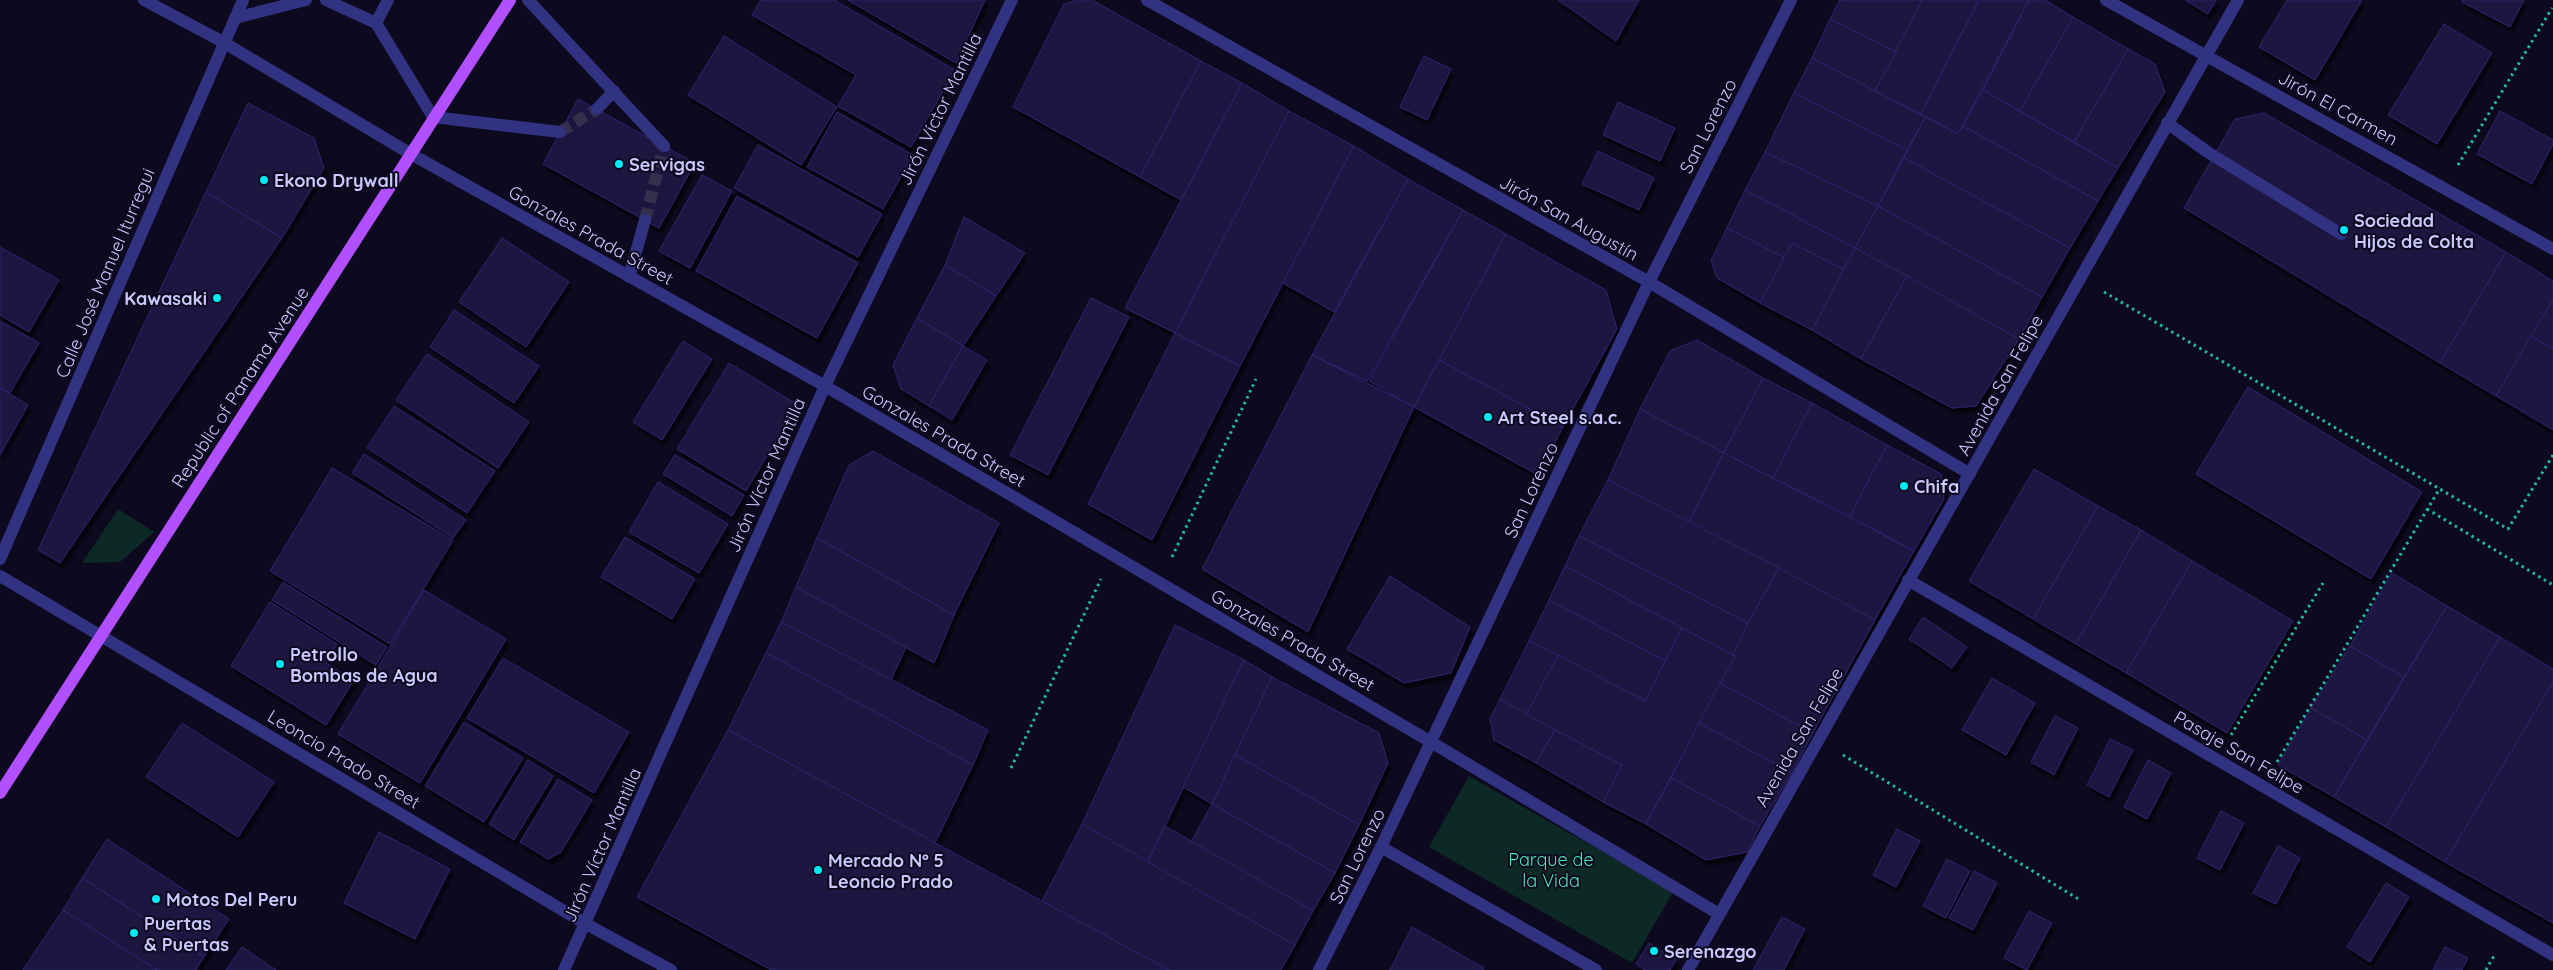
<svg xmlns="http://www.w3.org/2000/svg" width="2553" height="970" viewBox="0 0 2553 970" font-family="Quicksand,sans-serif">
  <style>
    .green { fill: #0d2926 }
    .building { fill: #1b1541; stroke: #2f256f; filter: url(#shadow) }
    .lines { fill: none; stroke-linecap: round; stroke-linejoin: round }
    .minor-tunnel { stroke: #33304c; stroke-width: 12; stroke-dasharray: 12 6; stroke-linecap: butt }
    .path { stroke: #23b8a6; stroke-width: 3; stroke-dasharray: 2.5 4; stroke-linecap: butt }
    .minor { stroke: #313382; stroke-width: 12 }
    .major { stroke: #b24fff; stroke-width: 12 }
    .poi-dot { fill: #00eaf3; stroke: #0d0a1f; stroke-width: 2 }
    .labels { text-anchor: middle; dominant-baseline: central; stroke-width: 4; stroke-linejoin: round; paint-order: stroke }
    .street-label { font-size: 18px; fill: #cbc8ff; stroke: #0d0a1f }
    .poi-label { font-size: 18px; font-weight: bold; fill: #cbc8ff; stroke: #0d0a1f; text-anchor: start }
    .park-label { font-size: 18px; fill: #4be8b7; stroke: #0d0a1f }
  </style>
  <defs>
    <filter id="shadow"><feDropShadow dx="3" dy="5.5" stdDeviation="1" flood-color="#0009"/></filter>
  </defs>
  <rect width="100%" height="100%" fill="#0d0a1f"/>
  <!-- green -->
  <g class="green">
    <polygon points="118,509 154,532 120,562 82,563"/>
    <polygon points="1469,776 1673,892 1632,963 1429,847"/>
  </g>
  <!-- building -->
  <g class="building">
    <polygon points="761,0 834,0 955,70 911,147 838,106 856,75 752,15"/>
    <polygon points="848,0 985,0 956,63"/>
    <polygon points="1078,0 1092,0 1201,61 1140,177 1013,107 1064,4"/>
    <polygon points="1558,0 1639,0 1616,41"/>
    <polygon points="1840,0 1922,0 1896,52 1830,19"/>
    <polygon points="1922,0 1979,0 1921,114 1875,91"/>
    <polygon points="1979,0 2029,0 1958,134 1921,114"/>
    <polygon points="2029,0 2045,0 2073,17 2020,111 1983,90"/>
    <polygon points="2185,0 2216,0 2208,14"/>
    <polygon points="2287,0 2362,0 2315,80 2259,47"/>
    <polygon points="2463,0 2524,0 2510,27 2462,2"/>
    <polygon points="2073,17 2128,49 2074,142 2020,111"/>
    <polygon points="1830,19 1896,52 1875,91 1812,58"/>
    <polygon points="2444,24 2492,53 2437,144 2388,115"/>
    <polygon points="724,36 837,107 801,165 688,95"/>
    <polygon points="2128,49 2155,64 2165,92 2118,168 2074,142"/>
    <polygon points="1424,56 1451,69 1427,120 1400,107"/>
    <polygon points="1812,58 1925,117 1907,150 1794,93"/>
    <polygon points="1201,61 1242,83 1181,200 1140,177"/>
    <polygon points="1242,83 1289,111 1175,333 1125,308"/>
    <polygon points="1983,90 2118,168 2098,201 1963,126"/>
    <polygon points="1794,93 1907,150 1878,206 1765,152"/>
    <polygon points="578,99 695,163 659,228 543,164"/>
    <polygon points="1618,102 1675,128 1660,161 1603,135"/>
    <polygon points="248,103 314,138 324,168 282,238 206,192"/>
    <polygon points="1289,111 1354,146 1240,366 1175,333"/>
    <polygon points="2500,111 2553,140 2553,144 2532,184 2477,154"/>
    <polygon points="837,112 913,155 883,209 807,167"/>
    <polygon points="2264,113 2506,252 2440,363 2184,208 2235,119"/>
    <polygon points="1925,117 1958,134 1963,126 2098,201 2070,248 1904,158"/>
    <polygon points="758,145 882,214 858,257 734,188"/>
    <polygon points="1354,146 1408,179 1334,312 1283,283"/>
    <polygon points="1598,151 1654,178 1639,210 1582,184"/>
    <polygon points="1765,152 1878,206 1855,248 1745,190"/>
    <polygon points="1904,158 2070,248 2042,297 1878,206"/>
    <polygon points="702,175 732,191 690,268 659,251"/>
    <polygon points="1408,179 1463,210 1367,381 1312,355"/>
    <polygon points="1745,190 1855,248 1845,270 1792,243 1785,258 1727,228"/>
    <polygon points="206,192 282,238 60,563 38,550"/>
    <polygon points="737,196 858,263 817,338 696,271"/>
    <polygon points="1878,206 2042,297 2019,339 1855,248"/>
    <polygon points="1463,210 1506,234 1414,407 1369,381"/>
    <polygon points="964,217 1025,253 996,296 945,265"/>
    <polygon points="1727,228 1785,258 1760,303 1717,278 1711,260"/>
    <polygon points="1506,234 1606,290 1617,329 1563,427 1439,360"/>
    <polygon points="502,238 569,282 526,347 459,302"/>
    <polygon points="1792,243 1845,270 1812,330 1760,303"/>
    <polygon points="0,247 59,280 29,332 0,315"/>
    <polygon points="1855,248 1907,276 1861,359 1812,330"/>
    <polygon points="2506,252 2553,281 2553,300 2496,396 2440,363"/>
    <polygon points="945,265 996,296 963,346 917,318"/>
    <polygon points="1907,276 2019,339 1976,406 1952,408 1861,359"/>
    <polygon points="1091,298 1129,317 1048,475 1010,455"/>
    <polygon points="2553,300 2553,349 2531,336"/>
    <polygon points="454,310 539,366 514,403 430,347"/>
    <polygon points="917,318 963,346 929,406 901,389 893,365"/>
    <polygon points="0,321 39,343 10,393 0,387"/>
    <polygon points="1175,333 1240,366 1152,540 1088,504"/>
    <polygon points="2531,336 2553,349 2553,430 2496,396"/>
    <polygon points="1697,340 1763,378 1724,453 1640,409 1670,351"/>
    <polygon points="683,341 712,359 662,440 633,422"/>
    <polygon points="963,346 987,360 952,420 929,406"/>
    <polygon points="427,354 529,422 498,468 396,400"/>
    <polygon points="1312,355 1414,407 1308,632 1202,569"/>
    <polygon points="1439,360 1563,427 1538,475 1414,407"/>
    <polygon points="729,363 798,405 746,491 677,449"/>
    <polygon points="1763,378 1812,403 1773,478 1724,453"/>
    <polygon points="2248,387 2422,492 2371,579 2196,474"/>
    <polygon points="0,388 28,405 0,455"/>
    <polygon points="1812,403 1887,445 1850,516 1773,478"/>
    <polygon points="394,406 495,471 467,513 367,448"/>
    <polygon points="1640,409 1724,453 1689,522 1608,480"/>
    <polygon points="1887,445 1941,474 1944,499 1914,551 1850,516"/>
    <polygon points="873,451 999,523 954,615 817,538 849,465"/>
    <polygon points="1724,453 1914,551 1875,620 1689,522"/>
    <polygon points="364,454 466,520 453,538 352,473"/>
    <polygon points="675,455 744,495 732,516 663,474"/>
    <polygon points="332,468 453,540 390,644 270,571"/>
    <polygon points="2034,469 2098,506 2033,619 1969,581"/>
    <polygon points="1608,480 1779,568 1748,623 1579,536"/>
    <polygon points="658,482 728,524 699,573 629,532"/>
    <polygon points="2098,506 2141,530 2076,644 2033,619"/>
    <polygon points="2141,530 2192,561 2126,673 2076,644"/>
    <polygon points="1579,536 1748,623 1735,656 1565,566"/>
    <polygon points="625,537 695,579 672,619 601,577"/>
    <polygon points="817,538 954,615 934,663 796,587"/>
    <polygon points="2192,561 2293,621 2227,733 2126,673"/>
    <polygon points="1565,566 1682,628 1665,661 1549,600"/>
    <polygon points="1779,568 1875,620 1813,733 1720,683 1748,623"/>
    <polygon points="2392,573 2447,606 2404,677 2350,646"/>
    <polygon points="1390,576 1470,627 1451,673 1404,683 1347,649"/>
    <polygon points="283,582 387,647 376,665 272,600"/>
    <polygon points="796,587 906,647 891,680 781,622"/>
    <polygon points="424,590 506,639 420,783 338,734"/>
    <polygon points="1549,600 1665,661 1645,701 1529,641"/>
    <polygon points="270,602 337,644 326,663 354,680 326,725 231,666"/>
    <polygon points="2447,606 2500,637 2386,827 2334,797"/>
    <polygon points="1923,617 1967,647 1952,668 1909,639"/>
    <polygon points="781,622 988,730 973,765 766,653"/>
    <polygon points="1175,625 1244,660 1148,862 1082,824"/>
    <polygon points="1682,628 1735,656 1646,824 1603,802 1622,765 1526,715 1558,655 1645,701"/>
    <polygon points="2500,637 2553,669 2553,682 2445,862 2386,827"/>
    <polygon points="1529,641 1558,655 1526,715 1500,699"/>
    <polygon points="2350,646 2404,677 2367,740 2311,708"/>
    <polygon points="766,653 973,765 935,843 728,730"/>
    <polygon points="503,658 629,732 594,793 467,718"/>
    <polygon points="1244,660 1272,677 1212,804 1183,787"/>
    <polygon points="1272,677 1379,733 1388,763 1359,825 1235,755"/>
    <polygon points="1992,678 2035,703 2006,755 1962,730"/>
    <polygon points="2553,682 2553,923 2445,862"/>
    <polygon points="1720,683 1813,733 1792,773 1699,723"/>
    <polygon points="1500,699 1555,730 1536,763 1494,740 1490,719"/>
    <polygon points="2311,708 2367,740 2334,797 2278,765"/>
    <polygon points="2055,716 2078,728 2054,775 2031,762"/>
    <polygon points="464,722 523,758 484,822 425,786"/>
    <polygon points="182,723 274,782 238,837 146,777"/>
    <polygon points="1699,723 1792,773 1760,826 1671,778"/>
    <polygon points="728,730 1042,901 1169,970 771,970 637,897"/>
    <polygon points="1555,730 1622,765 1603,802 1536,763"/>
    <polygon points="2110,739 2133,750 2109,797 2087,785"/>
    <polygon points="1235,755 1359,825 1335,873 1212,804"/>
    <polygon points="528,760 553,776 514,840 489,824"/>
    <polygon points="2148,760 2171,773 2147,819 2124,807"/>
    <polygon points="1671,778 1760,826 1747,852 1706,860 1646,824"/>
    <polygon points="558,779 592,800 561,852 548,859 520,842"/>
    <polygon points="1212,804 1335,873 1313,911 1191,842"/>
    <polygon points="2221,811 2244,823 2220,870 2197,858"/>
    <polygon points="1082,824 1295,945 1281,970 1169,970 1042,901"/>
    <polygon points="1165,826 1313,911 1295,945 1148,862"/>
    <polygon points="1897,829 1920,841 1896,887 1873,875"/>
    <polygon points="379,832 450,869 415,939 344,903"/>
    <polygon points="107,839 229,919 204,957 82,878"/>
    <polygon points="2278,846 2300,858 2276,904 2253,893"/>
    <polygon points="1947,859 1970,871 1946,918 1923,906"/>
    <polygon points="1974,871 1997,883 1973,930 1949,918"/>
    <polygon points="82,878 204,957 196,970 157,970 63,910"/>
    <polygon points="2386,883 2409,897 2370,962 2347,947"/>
    <polygon points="63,910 157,970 23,970"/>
    <polygon points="2029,911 2052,923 2027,970 2004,958"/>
    <polygon points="1782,917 1805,929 1784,970 1753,970"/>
    <polygon points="1412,927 1484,968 1483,970 1390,970"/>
    <polygon points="1649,943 1676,960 1670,970 1645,970 1636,964"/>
    <polygon points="242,947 276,970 226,970"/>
    <polygon points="2445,947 2468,958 2462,970 2433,970"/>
  </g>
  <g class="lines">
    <!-- minor-tunnel -->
    <g class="minor-tunnel">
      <polyline points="560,132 597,109"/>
      <polyline points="645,220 664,146"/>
    </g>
    <!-- path -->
    <g class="path">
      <polyline points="2458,165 2552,8"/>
      <polyline points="2104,292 2508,529 2553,455"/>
      <polyline points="2427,509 2553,585"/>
      <polyline points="1172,557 1256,379"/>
      <polyline points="2231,735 2323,583"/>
      <polyline points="1843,755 2080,900"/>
      <polyline points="2277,762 2440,488"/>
      <polyline points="1011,768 1101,579"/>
      <polyline points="2486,970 2495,954"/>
    </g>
    <!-- minor -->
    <g class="minor">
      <polyline points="144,0 223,42 411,154 825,386 1431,742 1719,914"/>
      <polyline points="326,0 376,23"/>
      <polyline points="388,0 376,23 433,117 560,132"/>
      <polyline points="528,0 664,146"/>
      <polyline points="1147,0 1649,282 1970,474"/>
      <polyline points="2106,0 2553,249"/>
      <polyline points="235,18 306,0"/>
      <polyline points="597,109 614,91"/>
      <polyline points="2167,123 2209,153 2341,234"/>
      <polyline points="629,277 645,220"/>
      <polyline points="0,559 243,0"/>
      <polyline points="0,576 586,924 671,970"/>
      <polyline points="1908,580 2553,955"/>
      <polyline points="1381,847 1596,970"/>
      <polyline points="564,970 825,386 1012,0"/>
      <polyline points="1319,970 1381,847 1649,282 1791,0"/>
      <polyline points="1688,970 2238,0"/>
    </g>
    <!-- major -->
    <polyline class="major" points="0,793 510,0"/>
  </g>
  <!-- markers -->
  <g class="poi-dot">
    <circle cx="619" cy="164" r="5"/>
    <circle cx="264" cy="180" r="5"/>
    <circle cx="2344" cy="230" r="5"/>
    <circle cx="217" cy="298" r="5"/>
    <circle cx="1488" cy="417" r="5"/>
    <circle cx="1904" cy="486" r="5"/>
    <circle cx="280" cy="664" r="5"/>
    <circle cx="818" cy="870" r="5"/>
    <circle cx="156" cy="899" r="5"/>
    <circle cx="134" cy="933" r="5"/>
    <circle cx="1654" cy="951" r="5"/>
  </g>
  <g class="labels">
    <!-- street labels -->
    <g class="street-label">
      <text transform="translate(2338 108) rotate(29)">Jirón El Carmen</text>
      <text transform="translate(940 109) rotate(-64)">Jirón Víctor Mantilla</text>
      <text transform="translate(1708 126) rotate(-63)">San Lorenzo</text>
      <text transform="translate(1569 218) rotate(29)">Jirón San Augustín</text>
      <text transform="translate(591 235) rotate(29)">Gonzales Prada Street</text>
      <text transform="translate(105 273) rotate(-67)">Calle José Manuel Iturregui</text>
      <text transform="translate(2000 385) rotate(-61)">Avenida San Felipe</text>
      <text transform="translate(240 387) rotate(-57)">Republic of Panama Avenue</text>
      <text transform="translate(944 436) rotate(30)">Gonzales Prada Street</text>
      <text transform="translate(766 475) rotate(-66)">Jirón Víctor Mantilla</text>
      <text transform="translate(1531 490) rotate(-65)">San Lorenzo</text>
      <text transform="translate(1293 640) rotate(30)">Gonzales Prada Street</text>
      <text transform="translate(1799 737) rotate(-60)">Avenida San Felipe</text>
      <text transform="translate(2239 752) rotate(30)">Pasaje San Felipe</text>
      <text transform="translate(344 759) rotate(31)">Leoncio Prado Street</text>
      <text transform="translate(602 845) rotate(-66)">Jirón Víctor Mantilla</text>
      <text transform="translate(1357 856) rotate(-64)">San Lorenzo</text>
    </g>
    <!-- poi labels -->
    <g class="poi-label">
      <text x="629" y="164">Servigas</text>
      <text x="274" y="180">Ekono Drywall</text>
      <text x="2354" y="220">Sociedad<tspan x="2354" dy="21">Hijos de Colta</tspan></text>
      <text x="207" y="298" text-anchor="end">Kawasaki</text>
      <text x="1498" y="417">Art Steel s.a.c.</text>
      <text x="1914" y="486">Chifa</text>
      <text x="290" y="654">Petrollo<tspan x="290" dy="21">Bombas de Agua</tspan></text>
      <text x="828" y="860">Mercado Nº 5<tspan x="828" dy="21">Leoncio Prado</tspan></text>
      <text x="166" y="899">Motos Del Peru</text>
      <text x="144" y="923">Puertas<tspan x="144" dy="21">&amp; Puertas</tspan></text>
      <text x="1664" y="951">Serenazgo</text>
    </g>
    <!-- park labels -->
    <g class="park-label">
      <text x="1551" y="859">Parque de<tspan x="1551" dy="21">la Vida</tspan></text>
    </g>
  </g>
</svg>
